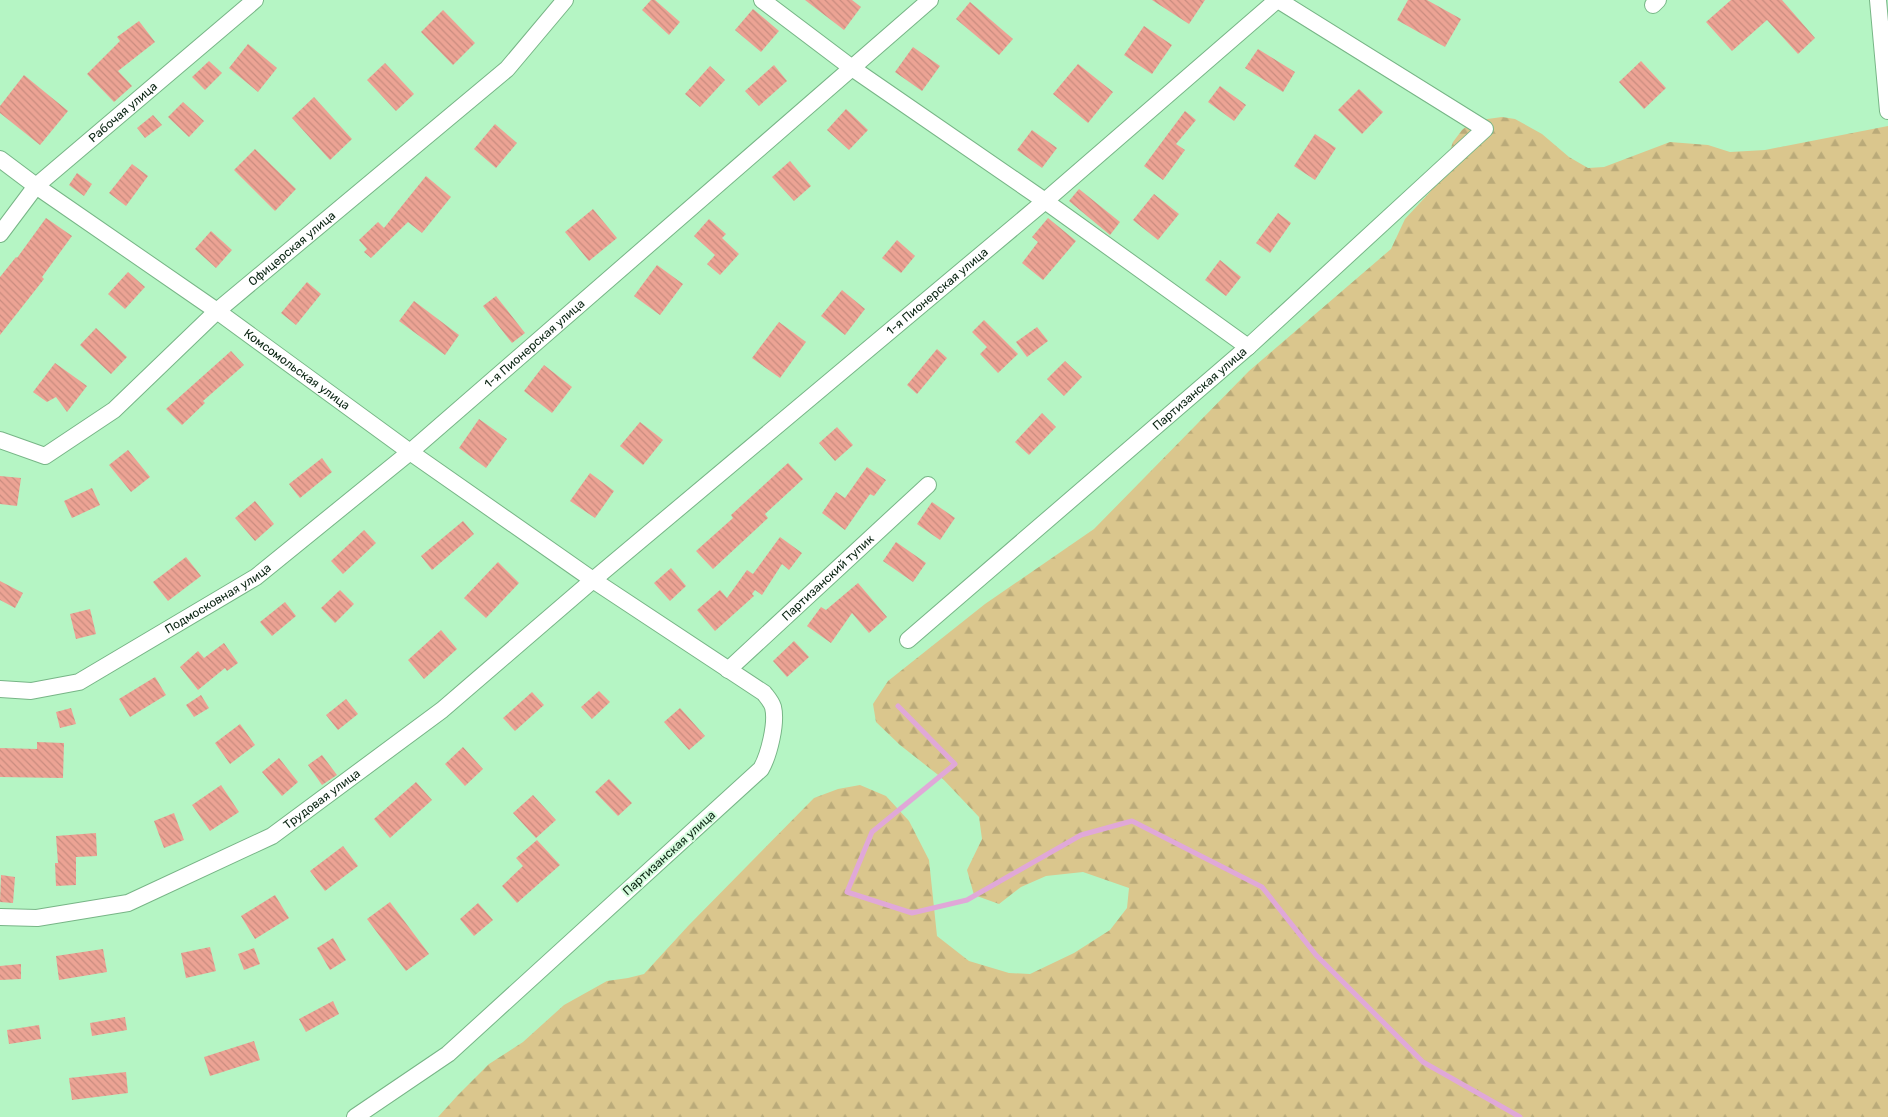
<svg xmlns="http://www.w3.org/2000/svg" width="1888" height="1117" viewBox="0 0 1888 1117" font-family="Rubik,sans-serif">
  <style>
    .forest { fill: url(#forest-firs) }
    .lines { fill: none; stroke-linecap: round; stroke-linejoin: round }
    .stream { stroke: #e0a8d8; stroke-width: 5 }
    .building { fill: url(#building-back-hatch) }
    .minor-casing { stroke: #77b586; stroke-width: 18 }
    .minor { stroke: #fff; stroke-width: 16 }
    .labels { text-anchor: middle; dominant-baseline: central; stroke-width: 4; stroke-linejoin: round; paint-order: stroke }
    .street-label { font-size: 12px; fill: #0b2513; stroke: #d6fcde }
  </style>
  <defs>
    <pattern id="forest-firs" width="22" height="20" patternUnits="userSpaceOnUse" patternTransform="scale(1.25)"><rect width="22" height="20" fill="#dac68d"/><path d="M5 1l3.5 6h-7zM16 11l3.5 6h-7z" fill="#baaa79"/></pattern>
    <pattern id="building-back-hatch" width="6" height="6" patternUnits="userSpaceOnUse" patternTransform="scale(1.25)"><rect width="6" height="6" fill="#eca394"/><path d="M-1 5l2 2M0 0l6 6M5-1l2 2" fill="none" stroke="#c98c7f"/></pattern>
  </defs>
  <rect width="100%" height="100%" fill="#b5f5c4"/>
  <!-- forest -->
  <polygon class="forest" points="1502,117 1515,119 1542,134 1569,157 1588,168 1604,167 1670,142 1708,145 1730,152 1765,150 1888,126 1888,1117 438,1117 458,1095 489,1064 523,1042 564,1005 607,981 628,978 644,974 688,926 814,798 838,789 860,785 886,796 909,821 929,860 937,936 969,961 1009,973 1030,974 1074,953 1110,930 1127,908 1129,888 1083,872 1046,876 1021,887 999,904 974,895 967,870 982,839 979,817 942,778 900,745 876,722 873,704 888,681 985,604 1094,529 1249,371 1391,249 1405,219 1430,192 1445,165 1453,142 1462,130 1473,121"/>
  <g class="lines">
    <!-- stream -->
    <polyline class="stream" points="898,706 955,764 872,832 847,892 912,913 967,900 1081,835 1132,821 1262,887 1316,955 1423,1062 1520,1117"/>
  </g>
  <!-- building -->
  <g class="building">
    <polygon points="651,0 655,0 680,22 669,35 642,10"/>
    <polygon points="805,0 852,0 861,7 844,30"/>
    <polygon points="1152,0 1205,0 1189,24"/>
    <polygon points="1408,0 1427,0 1461,19 1445,47 1397,20"/>
    <polygon points="1731,0 1782,0 1815,38 1798,54 1767,20 1732,51 1706,22"/>
    <polygon points="970,2 1013,39 999,55 956,19"/>
    <polygon points="753,9 779,31 761,52 735,30"/>
    <polygon points="443,10 475,43 453,65 421,32"/>
    <polygon points="139,21 155,42 118,71 132,86 114,102 87,74 120,41 117,37"/>
    <polygon points="1144,26 1172,45 1152,74 1124,55"/>
    <polygon points="248,44 277,68 258,92 229,68"/>
    <polygon points="913,47 940,66 922,91 895,72"/>
    <polygon points="1258,49 1295,72 1283,92 1245,68"/>
    <polygon points="209,61 222,73 205,90 192,77"/>
    <polygon points="1641,61 1666,88 1644,109 1619,82"/>
    <polygon points="385,63 414,94 396,111 367,80"/>
    <polygon points="1078,64 1113,92 1088,123 1053,94"/>
    <polygon points="774,65 787,81 759,106 745,91"/>
    <polygon points="710,66 725,80 700,107 685,94"/>
    <polygon points="24,75 68,111 40,145 0,113 0,106"/>
    <polygon points="1220,86 1246,105 1234,121 1208,102"/>
    <polygon points="1359,89 1383,112 1362,134 1338,110"/>
    <polygon points="314,97 352,139 330,160 292,118"/>
    <polygon points="183,102 204,121 189,137 168,117"/>
    <polygon points="846,109 868,130 849,150 827,130"/>
    <polygon points="1185,111 1196,120 1176,144 1185,150 1163,180 1144,166"/>
    <polygon points="153,115 162,125 145,138 137,128"/>
    <polygon points="495,124 517,143 496,168 474,149"/>
    <polygon points="1032,130 1057,148 1042,168 1017,150"/>
    <polygon points="1315,134 1336,148 1315,180 1294,166"/>
    <polygon points="255,149 296,189 275,211 234,170"/>
    <polygon points="790,161 811,186 794,201 772,177"/>
    <polygon points="132,164 148,176 126,206 109,193"/>
    <polygon points="77,173 92,184 84,196 69,185"/>
    <polygon points="426,176 451,197 422,233 408,222 371,258 364,252 367,249 359,240 378,222 384,228"/>
    <polygon points="1079,189 1120,222 1110,235 1069,201"/>
    <polygon points="1154,194 1179,214 1158,240 1133,220"/>
    <polygon points="593,209 617,238 589,261 565,232"/>
    <polygon points="1278,213 1291,223 1270,253 1256,243"/>
    <polygon points="46,218 72,236 42,277 44,279 0,335 0,277 16,257 17,258"/>
    <polygon points="1048,218 1076,241 1043,280 1022,263 1038,242 1032,237"/>
    <polygon points="709,219 726,234 722,238 739,254 720,275 707,264 715,255 694,236"/>
    <polygon points="211,231 232,250 216,268 195,249"/>
    <polygon points="897,240 915,256 901,273 882,258"/>
    <polygon points="1220,260 1241,277 1226,296 1205,280"/>
    <polygon points="657,265 683,284 660,315 634,296"/>
    <polygon points="128,272 145,287 125,309 108,294"/>
    <polygon points="307,282 321,294 296,325 281,313"/>
    <polygon points="842,290 865,309 845,335 821,316"/>
    <polygon points="496,296 525,333 512,343 483,306"/>
    <polygon points="414,301 459,335 445,355 399,321"/>
    <polygon points="984,320 1018,354 998,373 980,354 987,347 972,332"/>
    <polygon points="779,322 806,342 780,378 752,358"/>
    <polygon points="1037,327 1048,341 1027,357 1016,342"/>
    <polygon points="96,328 127,357 111,374 80,345"/>
    <polygon points="937,349 947,358 917,394 907,385"/>
    <polygon points="231,351 244,365 203,401 205,403 182,425 166,409"/>
    <polygon points="1065,361 1082,377 1064,396 1047,379"/>
    <polygon points="55,363 87,386 67,412 56,397 47,402 33,392"/>
    <polygon points="544,365 572,387 552,413 524,391"/>
    <polygon points="1042,413 1056,427 1029,455 1015,442"/>
    <polygon points="479,419 507,439 486,468 459,448"/>
    <polygon points="640,422 663,440 643,465 620,446"/>
    <polygon points="837,427 853,445 835,461 819,443"/>
    <polygon points="128,450 150,477 131,492 109,465"/>
    <polygon points="322,458 332,472 300,498 289,484"/>
    <polygon points="788,463 803,479 765,514 768,518 713,569 696,551 733,518 731,515"/>
    <polygon points="867,467 886,480 874,496 870,494 845,530 822,513 836,492 845,498"/>
    <polygon points="590,473 614,491 595,518 570,501"/>
    <polygon points="0,476 21,478 17,506 0,504"/>
    <polygon points="92,488 100,505 72,518 64,501"/>
    <polygon points="255,501 274,524 255,541 235,518"/>
    <polygon points="932,502 955,518 940,540 917,524"/>
    <polygon points="463,521 474,534 432,570 421,556"/>
    <polygon points="364,530 376,543 343,574 331,561"/>
    <polygon points="780,537 802,553 789,570 782,564 762,595 755,590 752,594 754,596 715,631 697,610 720,590 727,598 747,570 753,574"/>
    <polygon points="896,542 926,563 913,582 883,561"/>
    <polygon points="186,557 201,576 168,601 153,582"/>
    <polygon points="498,562 519,583 486,618 464,598"/>
    <polygon points="671,568 686,586 670,601 654,583"/>
    <polygon points="0,581 23,593 15,608 0,600"/>
    <polygon points="858,583 887,617 869,633 852,613 831,643 807,626 821,607 826,610"/>
    <polygon points="340,590 354,604 335,623 321,608"/>
    <polygon points="285,602 296,616 272,636 260,622"/>
    <polygon points="90,609 96,634 76,639 70,614"/>
    <polygon points="441,630 457,649 424,679 408,660"/>
    <polygon points="794,641 809,657 787,677 773,661"/>
    <polygon points="224,643 238,663 227,671 225,668 198,690 180,667 198,651 204,658"/>
    <polygon points="155,677 166,695 130,717 119,699"/>
    <polygon points="599,691 610,702 592,719 581,707"/>
    <polygon points="532,692 544,705 515,731 503,718"/>
    <polygon points="201,695 209,708 194,717 186,705"/>
    <polygon points="346,699 358,714 338,730 326,715"/>
    <polygon points="71,708 76,724 60,728 56,712"/>
    <polygon points="680,708 705,736 689,750 664,722"/>
    <polygon points="240,724 255,745 230,764 215,743"/>
    <polygon points="37,742 64,743 63,778 0,777 0,748 37,749"/>
    <polygon points="463,747 483,769 465,786 445,764"/>
    <polygon points="322,755 337,775 322,785 308,765"/>
    <polygon points="279,758 298,782 282,796 262,772"/>
    <polygon points="609,779 632,803 618,816 595,792"/>
    <polygon points="416,782 432,800 390,838 374,819"/>
    <polygon points="221,785 239,812 210,831 192,805"/>
    <polygon points="533,795 556,820 536,838 513,813"/>
    <polygon points="174,813 184,840 164,848 154,821"/>
    <polygon points="96,833 97,856 76,857 76,885 56,886 55,863 58,863 56,836"/>
    <polygon points="537,840 560,865 517,903 502,886 523,866 516,858"/>
    <polygon points="343,846 358,866 325,891 310,871"/>
    <polygon points="1,875 15,877 13,903 0,902"/>
    <polygon points="275,895 289,918 255,939 241,916"/>
    <polygon points="390,902 429,954 406,971 367,919"/>
    <polygon points="478,903 493,920 474,936 460,919"/>
    <polygon points="333,938 346,960 330,970 317,948"/>
    <polygon points="210,947 216,971 186,978 181,953"/>
    <polygon points="254,948 260,964 244,970 238,954"/>
    <polygon points="103,949 107,972 59,980 56,956"/>
    <polygon points="21,964 21,979 0,980 0,966"/>
    <polygon points="333,1001 339,1014 306,1032 299,1019"/>
    <polygon points="125,1017 127,1030 92,1036 90,1023"/>
    <polygon points="39,1025 41,1039 9,1044 7,1030"/>
    <polygon points="254,1041 260,1060 210,1076 204,1057"/>
    <polygon points="126,1072 128,1093 72,1100 69,1078"/>
  </g>
  <g class="lines">
    <defs>
      <g id="minor">
        <polyline points="762,0 852,68 1045,201 1248,347"/>
        <polyline points="1878,0 1888,111"/>
        <polyline points="1653,5 1658,0"/>
        <path id="s1" d="M0,159L36,186L217,311L410,452L593,580L764,693C767,697 771,701 773,707C777,723 769,755 761,769L448,1054L355,1117"/>
        <path id="s2" d="M0,234L36,186L255,0"/>
        <path id="s3" d="M0,440L45,456L114,410L217,311L507,69L565,0"/>
        <path id="s4" d="M908,640L1248,347L1485,129L1278,0"/>
        <path id="s5" d="M728,670L928,485"/>
        <path id="s6" d="M0,689L31,691L79,682L256,577L410,452L930,0"/>
        <path id="s7" d="M0,917L37,918L128,903L272,836L442,710L593,580L1045,201L1277,0"/>
      </g>
    </defs>
    <!-- minor casing -->
    <use href="#minor" class="minor-casing"/>
    <!-- minor -->
    <use href="#minor" class="minor"/>
  </g>
  <g class="labels">
    <!-- street labels -->
    <g class="street-label">
      <text stroke="none"><textPath href="#s2" startOffset="174">Рабочая улица</textPath></text>
      <text stroke="none"><textPath href="#s3" startOffset="371">Офицерская улица</textPath></text>
      <text stroke="none"><textPath href="#s7" startOffset="1148">1-я Пионерская улица</textPath></text>
      <text stroke="none"><textPath href="#s6" startOffset="649">1-я Пионерская улица</textPath></text>
      <text stroke="none"><textPath href="#s1" startOffset="364">Комсомольская улица</textPath></text>
      <text stroke="none"><textPath href="#s4" startOffset="385">Партизанская улица</textPath></text>
      <text stroke="none"><textPath href="#s5" startOffset="136">Партизанский тупик</textPath></text>
      <text stroke="none"><textPath href="#s6" startOffset="242">Подмосковная улица</textPath></text>
      <text stroke="none"><textPath href="#s7" startOffset="350">Трудовая улица</textPath></text>
      <text transform="translate(669 853) rotate(-42)">Партизанская улица</text>
    </g>
  </g>
</svg>
